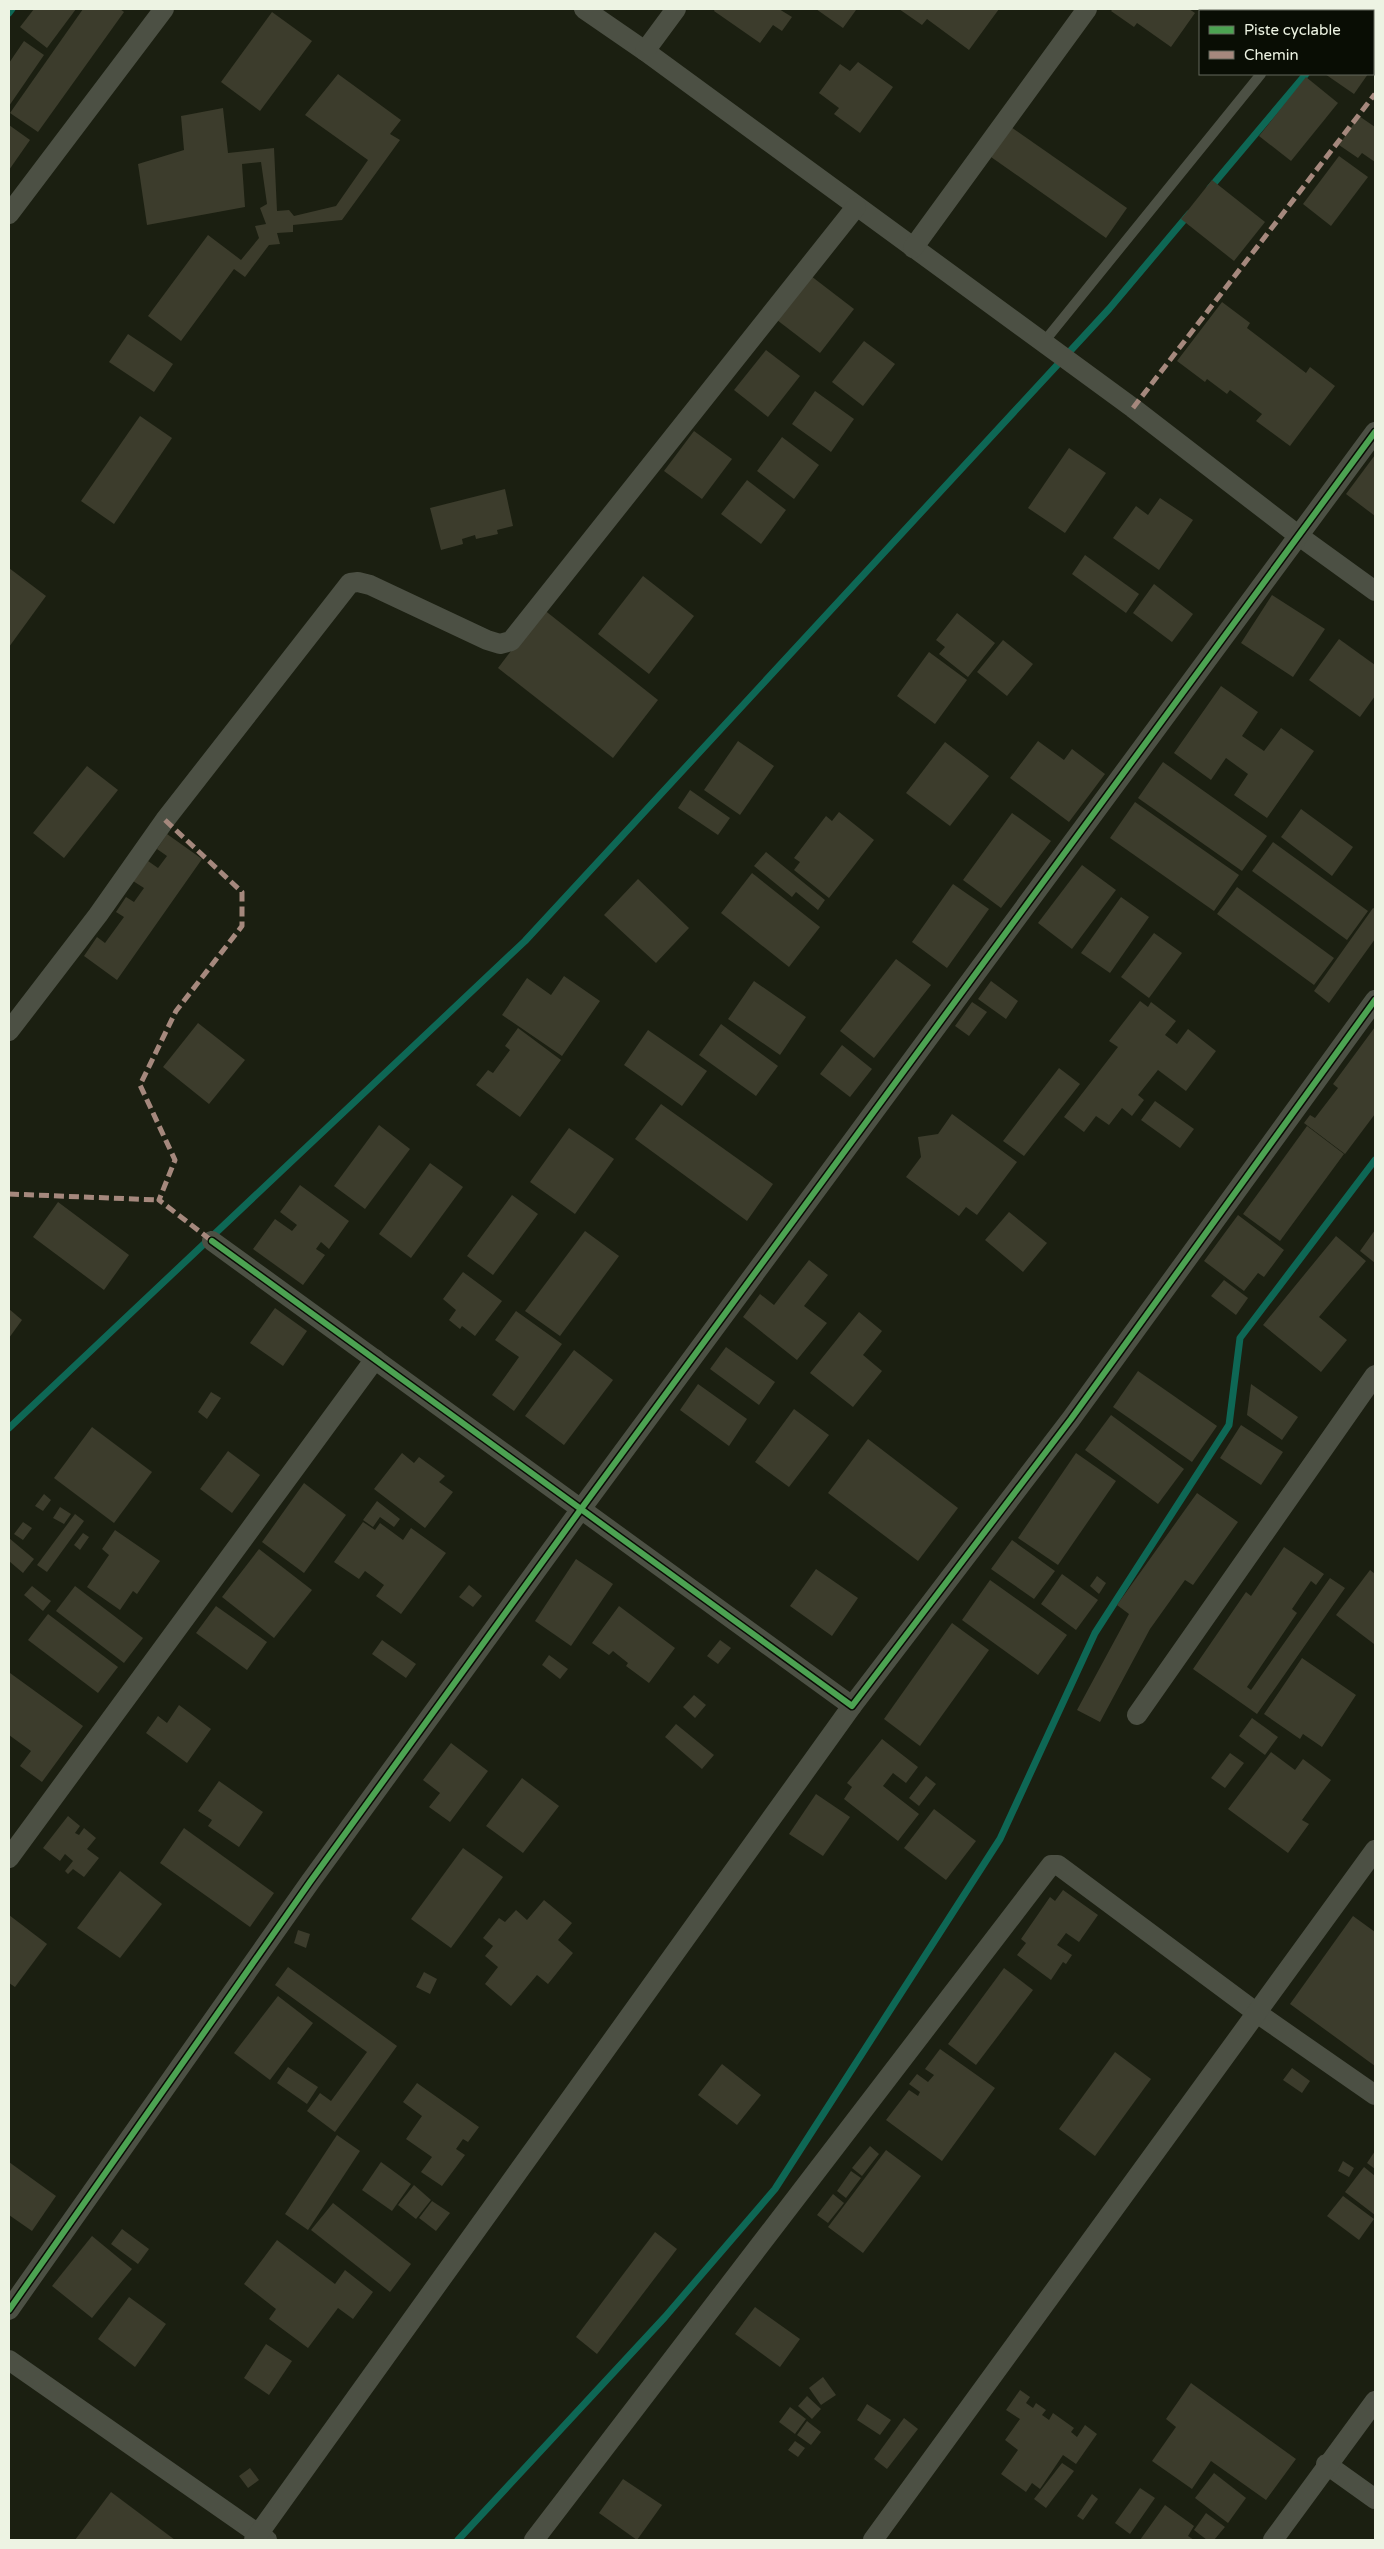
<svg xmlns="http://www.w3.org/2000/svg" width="1384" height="2549" viewBox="0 0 1384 2549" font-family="'Varela Round',sans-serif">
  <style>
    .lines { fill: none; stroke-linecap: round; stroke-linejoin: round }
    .stream { stroke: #0e6755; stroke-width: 7 }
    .building { fill: #3c3c2c }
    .service { stroke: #4c5044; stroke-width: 10 }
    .minor { stroke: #4c5044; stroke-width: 20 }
    .quiet { stroke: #a5887d; stroke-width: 5; stroke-dasharray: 10 5; stroke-linecap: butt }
    .cycleway-casing { stroke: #090d04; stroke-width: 9 }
    .cycleway { stroke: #4ca352; stroke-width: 6 }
  </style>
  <rect width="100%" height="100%" fill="#1b1f11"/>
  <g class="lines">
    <!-- stream -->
    <g class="stream">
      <polyline points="9,13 12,9"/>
      <polyline points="1210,188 1306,74"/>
      <polyline points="9,1428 525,941 1109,309 1189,214"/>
      <polyline points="458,2540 665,2317 775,2189 1000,1839 1095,1633 1229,1425 1240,1338 1375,1160"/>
    </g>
  </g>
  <!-- building -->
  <g class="building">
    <polygon points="34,9 76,9 47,48 20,27"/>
    <polygon points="83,9 120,9 124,12 38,132 10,113"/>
    <polygon points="715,9 779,9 792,17 782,31 773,25 760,43 714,11"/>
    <polygon points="816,9 853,9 856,10 843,28"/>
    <polygon points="899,9 999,9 969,50 927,19 922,25"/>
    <polygon points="1113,9 1189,9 1195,13 1171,47 1137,23 1134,27 1111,11"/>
    <polygon points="1358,9 1375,9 1375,64 1373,68 1373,11 1357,11"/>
    <polygon points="272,12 312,41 260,111 221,82"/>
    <polygon points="24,41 44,55 9,106 9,63"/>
    <polygon points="858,62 893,87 860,133 834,114 839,108 819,93 840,64 850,71"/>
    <polygon points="338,74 401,120 390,134 400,140 342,220 293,225 293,232 277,233 280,244 269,245 245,277 234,269 181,341 148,316 208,235 241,260 259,238 255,226 266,224 260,208 267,204 261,162 242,164 245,207 147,225 138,164 184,150 181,116 223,108 228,153 274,148 277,211 289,210 294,216 336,206 368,160 305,115"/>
    <polygon points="1325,74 1368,74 1354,94"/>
    <polygon points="1306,77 1338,103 1291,161 1259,136"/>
    <polygon points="1359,116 1375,127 1375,162 1362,153 1358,158 1339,145"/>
    <polygon points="9,125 30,140 9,170"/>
    <polygon points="1011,127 1127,208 1106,238 991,157"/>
    <polygon points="1339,156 1368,177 1331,226 1303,204"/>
    <polygon points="1212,180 1265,222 1234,261 1181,219"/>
    <polygon points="811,276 854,309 820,353 777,320"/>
    <polygon points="1222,302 1250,323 1247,328 1306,373 1310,367 1335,386 1290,446 1256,421 1262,414 1230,390 1227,394 1207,379 1205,382 1177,361"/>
    <polygon points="128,334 173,364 154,392 109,362"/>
    <polygon points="864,341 895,364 863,406 832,382"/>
    <polygon points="766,350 800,376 768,417 734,390"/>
    <polygon points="815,391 854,419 831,452 792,424"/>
    <polygon points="140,416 172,438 114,524 81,501"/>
    <polygon points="694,431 732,459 702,499 664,471"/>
    <polygon points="782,437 819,465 794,499 757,471"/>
    <polygon points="1069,448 1106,473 1065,533 1028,508"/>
    <polygon points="1375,455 1375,516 1346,494"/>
    <polygon points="747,480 786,510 761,544 721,514"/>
    <polygon points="505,489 513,526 497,530 498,534 476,539 475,535 462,539 463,544 441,550 430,508"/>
    <polygon points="1160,498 1193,520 1159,570 1113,538 1136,506 1148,515"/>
    <polygon points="1085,555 1139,594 1126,613 1072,574"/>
    <polygon points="9,568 46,596 9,647"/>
    <polygon points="643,576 694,616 649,674 598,634"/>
    <polygon points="1154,584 1193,614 1172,642 1133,613"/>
    <polygon points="1272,595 1325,629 1293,677 1241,643"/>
    <polygon points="543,609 658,700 613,758 498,668"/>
    <polygon points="957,613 995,643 968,677 939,654 945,647 936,640"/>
    <polygon points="1339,639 1375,665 1375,696 1360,717 1309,680"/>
    <polygon points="1003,640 1033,664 1007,696 977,672"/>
    <polygon points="929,652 967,680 935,724 897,696"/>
    <polygon points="1221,686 1258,712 1242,736 1264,751 1281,728 1314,751 1267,818 1234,795 1248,774 1226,758 1211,780 1174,753"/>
    <polygon points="738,741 774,766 740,815 704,790"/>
    <polygon points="1038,741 1064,760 1072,749 1105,774 1069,822 1010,778"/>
    <polygon points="945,742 989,776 950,826 906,793"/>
    <polygon points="1163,762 1267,836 1242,871 1138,798"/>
    <polygon points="87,766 118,790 64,858 33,833"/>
    <polygon points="690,790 730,818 718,835 678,808"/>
    <polygon points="1135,802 1239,875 1214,911 1110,838"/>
    <polygon points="1301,809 1353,847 1332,876 1281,837"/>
    <polygon points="839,812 874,840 829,898 794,870 800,862 794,858 826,816 832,821"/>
    <polygon points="1012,813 1051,841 1001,908 963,880"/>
    <polygon points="167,834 202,859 117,980 84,956 97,937 105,943 124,917 116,912 126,897 134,902 144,888 133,881 148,861 158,868 167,856 157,849"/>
    <polygon points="1273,842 1368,911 1347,940 1252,871"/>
    <polygon points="766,852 825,900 818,910 796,892 792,897 754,866"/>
    <polygon points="1082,865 1116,890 1072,949 1038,923"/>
    <polygon points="752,873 820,927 789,967 721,913"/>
    <polygon points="638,879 689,928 656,963 604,915"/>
    <polygon points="953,884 989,909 947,968 912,942"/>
    <polygon points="1237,887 1334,958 1314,985 1217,914"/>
    <polygon points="1121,897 1149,917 1110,973 1081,953"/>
    <polygon points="1373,908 1375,909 1375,939 1329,1003 1314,991"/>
    <polygon points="1154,933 1182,953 1149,998 1121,977"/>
    <polygon points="896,959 931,985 874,1058 840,1031"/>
    <polygon points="564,976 600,1001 562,1056 502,1015 527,978 551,995"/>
    <polygon points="754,981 806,1017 780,1055 728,1019"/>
    <polygon points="991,981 1018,1001 1006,1019 978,999"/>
    <polygon points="1140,1001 1148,1007 1151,1002 1176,1021 1165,1035 1177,1044 1188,1029 1216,1051 1186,1091 1158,1070 1138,1095 1144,1100 1132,1116 1122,1108 1109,1125 1096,1116 1084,1132 1064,1117 1118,1047 1109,1041"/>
    <polygon points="972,1002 987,1012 969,1036 955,1026"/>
    <polygon points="198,1023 245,1060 209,1104 163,1067"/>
    <polygon points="721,1024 778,1066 756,1096 699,1055"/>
    <polygon points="1375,1027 1375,1114 1345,1154 1304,1123 1310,1115 1315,1118 1338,1088 1333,1084"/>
    <polygon points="518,1028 561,1060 520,1117 476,1085 488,1070 493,1073 510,1050 505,1046"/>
    <polygon points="648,1030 707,1071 682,1106 624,1065"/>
    <polygon points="842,1045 872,1069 850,1097 820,1074"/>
    <polygon points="1059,1068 1080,1084 1024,1156 1003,1141"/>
    <polygon points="1155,1101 1194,1129 1180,1148 1141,1120"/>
    <polygon points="661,1104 773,1184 747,1221 635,1139"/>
    <polygon points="952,1114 1017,1162 977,1215 966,1207 959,1216 906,1177 921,1157 918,1137 938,1134"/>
    <polygon points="379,1125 410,1149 365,1209 334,1186"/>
    <polygon points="1307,1126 1344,1154 1280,1241 1243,1214"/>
    <polygon points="569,1128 614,1159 575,1214 530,1182"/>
    <polygon points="430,1163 463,1187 411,1258 379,1234"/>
    <polygon points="300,1185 349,1221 329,1249 321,1242 316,1249 325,1255 303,1285 253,1249 275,1219 292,1231 297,1225 280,1212"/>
    <polygon points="512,1195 538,1214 493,1275 467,1256"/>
    <polygon points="58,1202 129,1255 104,1290 33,1237"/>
    <polygon points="1009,1212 1047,1243 1023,1272 985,1240"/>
    <polygon points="1238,1215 1284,1250 1264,1277 1258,1273 1244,1291 1204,1261"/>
    <polygon points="1375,1230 1375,1263 1360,1251"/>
    <polygon points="585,1231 619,1256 560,1336 525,1311"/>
    <polygon points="1336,1236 1366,1261 1319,1317 1347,1340 1321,1372 1263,1325"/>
    <polygon points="809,1260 828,1275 804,1306 827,1323 797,1360 743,1317 760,1294 774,1305"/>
    <polygon points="463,1272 502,1301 475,1336 462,1326 460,1329 449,1320 456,1310 443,1299"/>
    <polygon points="1224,1280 1248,1298 1236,1315 1211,1296"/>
    <polygon points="275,1308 307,1331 283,1366 250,1343"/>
    <polygon points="9,1309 22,1320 9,1338"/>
    <polygon points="516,1311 562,1344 514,1411 492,1395 519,1357 495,1340"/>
    <polygon points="859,1312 882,1331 863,1355 882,1371 853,1407 810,1373"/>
    <polygon points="726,1347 775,1382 759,1405 710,1369"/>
    <polygon points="574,1350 613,1380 564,1445 525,1416"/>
    <polygon points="1138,1371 1217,1426 1192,1462 1113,1407"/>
    <polygon points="698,1384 747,1419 729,1446 680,1410"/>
    <polygon points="1251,1384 1298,1417 1282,1440 1247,1415"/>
    <polygon points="211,1392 221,1398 207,1419 198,1412"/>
    <polygon points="794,1409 829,1435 789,1487 755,1462"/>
    <polygon points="1111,1415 1184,1469 1158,1504 1085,1450"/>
    <polygon points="1241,1425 1283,1452 1261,1485 1220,1458"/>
    <polygon points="92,1427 152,1472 114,1523 54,1478"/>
    <polygon points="868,1439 958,1508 918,1561 828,1493"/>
    <polygon points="228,1451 260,1475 232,1513 200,1489"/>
    <polygon points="402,1453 414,1463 419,1457 445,1476 439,1482 453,1492 425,1528 374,1489"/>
    <polygon points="1076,1453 1116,1481 1058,1565 1018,1538"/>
    <polygon points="304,1483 346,1515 304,1573 262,1542"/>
    <polygon points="1197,1493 1238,1522 1193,1585 1185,1580 1150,1629 1100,1722 1077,1710 1129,1614 1117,1605"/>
    <polygon points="44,1494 51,1500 43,1511 35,1506"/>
    <polygon points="377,1501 400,1519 394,1527 380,1517 373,1527 363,1520"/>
    <polygon points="60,1507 71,1514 64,1524 53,1518"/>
    <polygon points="75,1514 84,1521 47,1572 37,1565"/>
    <polygon points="23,1522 32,1528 23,1540 14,1534"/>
    <polygon points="363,1522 375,1530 380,1523 403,1540 411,1528 446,1553 401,1614 376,1596 384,1585 365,1571 359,1579 334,1562"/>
    <polygon points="115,1530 160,1561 137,1594 133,1591 120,1610 87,1587 109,1555 102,1549"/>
    <polygon points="83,1533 89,1537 80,1550 74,1545"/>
    <polygon points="9,1538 34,1559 23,1573 9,1561"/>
    <polygon points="1012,1540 1055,1571 1034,1599 991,1569"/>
    <polygon points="1284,1547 1324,1574 1316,1585 1311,1581 1292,1609 1297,1613 1247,1687 1251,1690 1330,1578 1345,1588 1257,1714 1193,1669 1246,1592 1251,1596"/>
    <polygon points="259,1549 312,1590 274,1638 222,1597"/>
    <polygon points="576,1559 613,1584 571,1646 535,1621"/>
    <polygon points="816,1569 858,1598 832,1636 790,1606"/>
    <polygon points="1370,1570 1375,1574 1374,1644 1336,1615"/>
    <polygon points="1062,1574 1098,1600 1076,1630 1041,1604"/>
    <polygon points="1097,1576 1106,1583 1099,1594 1090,1586"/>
    <polygon points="990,1580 1067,1635 1038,1675 962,1620"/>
    <polygon points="469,1585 482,1596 473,1607 459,1597"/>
    <polygon points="32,1586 51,1601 43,1611 24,1595"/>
    <polygon points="75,1586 143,1638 124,1663 56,1611"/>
    <polygon points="216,1606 267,1642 247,1670 196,1633"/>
    <polygon points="619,1606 675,1648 649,1683 626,1666 628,1663 613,1651 609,1655 592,1643"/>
    <polygon points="48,1614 118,1667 98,1693 28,1640"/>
    <polygon points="952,1623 989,1650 920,1746 884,1719"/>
    <polygon points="382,1640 416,1664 406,1678 372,1654"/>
    <polygon points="720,1640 731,1648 718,1664 707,1656"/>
    <polygon points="549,1655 568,1669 560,1679 542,1665"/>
    <polygon points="1302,1658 1356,1695 1322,1747 1303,1734 1300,1739 1264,1714"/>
    <polygon points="10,1673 83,1726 42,1782 20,1766 31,1751 9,1735"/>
    <polygon points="694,1695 706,1705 695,1718 683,1707"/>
    <polygon points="179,1705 211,1729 187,1763 146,1733 158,1716 167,1723"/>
    <polygon points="1252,1718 1278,1737 1265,1755 1239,1736"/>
    <polygon points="676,1724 714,1755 702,1769 665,1737"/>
    <polygon points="882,1739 918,1767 906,1783 893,1773 883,1786 919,1814 898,1841 844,1799 852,1787 847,1783"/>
    <polygon points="451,1743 488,1771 450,1822 429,1807 440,1793 423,1780"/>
    <polygon points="1271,1752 1295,1770 1303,1759 1331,1780 1302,1820 1309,1824 1288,1853 1228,1809"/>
    <polygon points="1230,1753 1244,1763 1225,1788 1211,1778"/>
    <polygon points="926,1776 936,1784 919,1806 909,1798"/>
    <polygon points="522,1778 559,1806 523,1853 486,1826"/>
    <polygon points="219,1781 263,1812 239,1847 208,1826 212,1820 198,1811"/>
    <polygon points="816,1794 850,1817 823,1856 789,1834"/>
    <polygon points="934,1809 976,1841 946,1880 904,1848"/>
    <polygon points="68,1816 80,1826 75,1833 79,1835 84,1828 96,1838 87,1849 99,1858 84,1877 73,1869 68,1874 65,1871 73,1861 65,1854 60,1861 43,1848"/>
    <polygon points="184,1828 274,1893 250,1927 160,1863"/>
    <polygon points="463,1848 503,1877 451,1948 411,1919"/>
    <polygon points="120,1871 162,1904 120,1958 77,1928"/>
    <polygon points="1063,1890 1098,1915 1079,1942 1066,1933 1057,1945 1072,1955 1066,1964 1063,1962 1051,1980 1017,1955 1026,1943 1021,1939 1050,1897 1055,1901"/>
    <polygon points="544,1900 572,1923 558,1940 573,1953 548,1984 537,1975 511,2006 485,1984 498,1967 485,1956 493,1946 483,1938 499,1918 505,1922 516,1910 527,1920"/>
    <polygon points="9,1915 47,1944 15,1987 9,1983"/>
    <polygon points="1353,1916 1375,1932 1375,2066 1290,2004"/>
    <polygon points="298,1930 310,1934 306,1948 294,1943"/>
    <polygon points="288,1967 397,2046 335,2132 307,2111 320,2093 331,2101 367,2052 275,1985"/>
    <polygon points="1004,1968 1033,1990 976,2065 948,2044"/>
    <polygon points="424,1972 437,1979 430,1994 416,1987"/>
    <polygon points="278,1996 313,2023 270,2080 234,2053"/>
    <polygon points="940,2049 995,2088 942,2161 886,2120 909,2090 918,2096 920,2092 909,2084 917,2074 928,2082 934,2075 925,2069"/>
    <polygon points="1115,2052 1151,2079 1095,2156 1059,2129"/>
    <polygon points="722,2064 761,2095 737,2125 698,2095"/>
    <polygon points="288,2067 318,2087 307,2104 277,2083"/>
    <polygon points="1292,2068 1310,2081 1302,2093 1283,2080"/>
    <polygon points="417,2083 479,2127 468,2142 463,2139 456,2149 465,2155 442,2186 421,2172 432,2157 406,2139 422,2116 403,2102"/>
    <polygon points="337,2135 360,2151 308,2230 285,2214"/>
    <polygon points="870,2146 879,2154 862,2176 852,2168"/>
    <polygon points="886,2150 921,2176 863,2253 828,2227"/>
    <polygon points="1375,2151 1375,2169 1367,2163"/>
    <polygon points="1343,2161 1354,2168 1349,2177 1338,2171"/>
    <polygon points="9,2162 56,2196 32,2231 9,2215"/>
    <polygon points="381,2162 411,2184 392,2211 362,2190"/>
    <polygon points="1364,2167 1375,2176 1375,2215 1345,2192"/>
    <polygon points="851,2171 861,2178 846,2198 837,2191"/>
    <polygon points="414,2185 431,2200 416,2219 398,2205"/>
    <polygon points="833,2194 844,2203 828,2223 817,2215"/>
    <polygon points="1343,2196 1374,2219 1359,2240 1327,2216"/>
    <polygon points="432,2201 450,2213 436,2231 419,2218"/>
    <polygon points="333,2203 411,2264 390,2292 311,2230"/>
    <polygon points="122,2229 149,2249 138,2264 111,2244"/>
    <polygon points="655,2232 677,2249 597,2354 576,2337"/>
    <polygon points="92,2236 132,2269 92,2318 52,2286"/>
    <polygon points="277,2240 335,2284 345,2270 373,2292 353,2319 338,2308 308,2348 269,2319 276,2309 244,2284"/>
    <polygon points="129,2297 166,2324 135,2367 98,2339"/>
    <polygon points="755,2307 800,2339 780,2367 735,2334"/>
    <polygon points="266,2344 292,2361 269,2395 244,2378"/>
    <polygon points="823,2377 836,2395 821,2405 809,2388"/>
    <polygon points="1191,2383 1296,2459 1266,2500 1211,2461 1192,2489 1152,2461 1176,2427 1166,2419"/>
    <polygon points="1020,2390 1030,2397 1026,2403 1033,2408 1036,2403 1046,2410 1042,2415 1049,2420 1053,2413 1074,2428 1071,2432 1077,2437 1085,2425 1097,2434 1076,2464 1063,2455 1040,2489 1032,2483 1026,2492 1001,2474 1018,2450 1005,2440 1020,2419 1006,2410"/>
    <polygon points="807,2396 821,2409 812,2419 798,2406"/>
    <polygon points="867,2404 891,2420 880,2435 857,2420"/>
    <polygon points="790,2407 806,2419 795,2434 779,2422"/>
    <polygon points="904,2418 918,2429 887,2469 874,2459"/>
    <polygon points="807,2421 821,2432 811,2445 797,2435"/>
    <polygon points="795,2441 805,2448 798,2457 788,2450"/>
    <polygon points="1062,2463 1074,2471 1046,2508 1034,2499"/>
    <polygon points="250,2468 259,2480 248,2488 239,2476"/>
    <polygon points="1214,2473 1246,2498 1228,2523 1195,2498"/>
    <polygon points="623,2479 662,2505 637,2540 599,2513"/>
    <polygon points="1140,2488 1155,2498 1130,2534 1115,2523"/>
    <polygon points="111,2492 175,2540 75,2540"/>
    <polygon points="1092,2494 1098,2499 1083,2520 1077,2516"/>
    <polygon points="1165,2505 1194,2526 1188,2536 1194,2540 1140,2540"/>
    <polygon points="1206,2513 1225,2527 1214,2540 1207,2540 1194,2530"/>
  </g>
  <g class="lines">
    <!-- service -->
    <g class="service">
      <polyline points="1309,11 1311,9"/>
      <polyline points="1043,343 1261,74"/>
    </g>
    <!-- minor -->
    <g class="minor">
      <polyline points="584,9 645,51 1133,408 1299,536 1375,591"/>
      <polyline points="645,51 676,9"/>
      <polyline points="9,214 164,9"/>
      <polyline points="913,248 1087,9"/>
      <polyline points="9,1031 98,915 165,820 350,583 358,582 370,585 487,640 500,644 511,641 856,207"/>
      <polyline points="212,1241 852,1706 1071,1419 1375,1000"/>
      <polyline points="1137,1715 1375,1375"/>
      <polyline points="9,1858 375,1359"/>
      <polyline points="9,2310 310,1882 581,1509 1375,432"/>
      <polyline points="9,2360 267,2540"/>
      <polyline points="1326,2464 1375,2499"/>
      <polyline points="254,2540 852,1706"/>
      <polyline points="534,2540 1051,1865 1058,1865 1257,2013 1375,2095"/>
      <polyline points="873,2540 1375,1850"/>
      <polyline points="1273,2540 1375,2401"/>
    </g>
    <!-- quiet -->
    <g class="quiet">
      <polyline points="1133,408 1375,94"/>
      <polyline points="165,820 242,892 242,926 176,1011 140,1085 175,1160 159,1200 212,1241"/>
      <polyline points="9,1194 159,1200"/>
    </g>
    <defs>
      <g id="cycleway">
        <polyline points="212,1241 852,1706 1071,1419 1375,1000"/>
        <polyline points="9,2310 310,1882 581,1509 1375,432"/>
      </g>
    </defs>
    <!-- cycleway casing -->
    <use href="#cycleway" class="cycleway-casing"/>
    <!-- cycleway -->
    <use href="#cycleway" class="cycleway"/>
  </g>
  <!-- border -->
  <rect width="1384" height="2549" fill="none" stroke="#edf3e3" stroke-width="20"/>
  <!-- legend -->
  <rect x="1199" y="10" width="175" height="65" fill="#090d04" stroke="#64695d"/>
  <rect x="1209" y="26" width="25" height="8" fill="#4ca352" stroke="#64695d"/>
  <text x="1244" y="35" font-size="15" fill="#edf3e3">Piste cyclable</text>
  <rect x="1209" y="51" width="25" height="8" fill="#a5887d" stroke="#64695d"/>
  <text x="1244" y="60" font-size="15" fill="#edf3e3">Chemin</text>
</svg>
